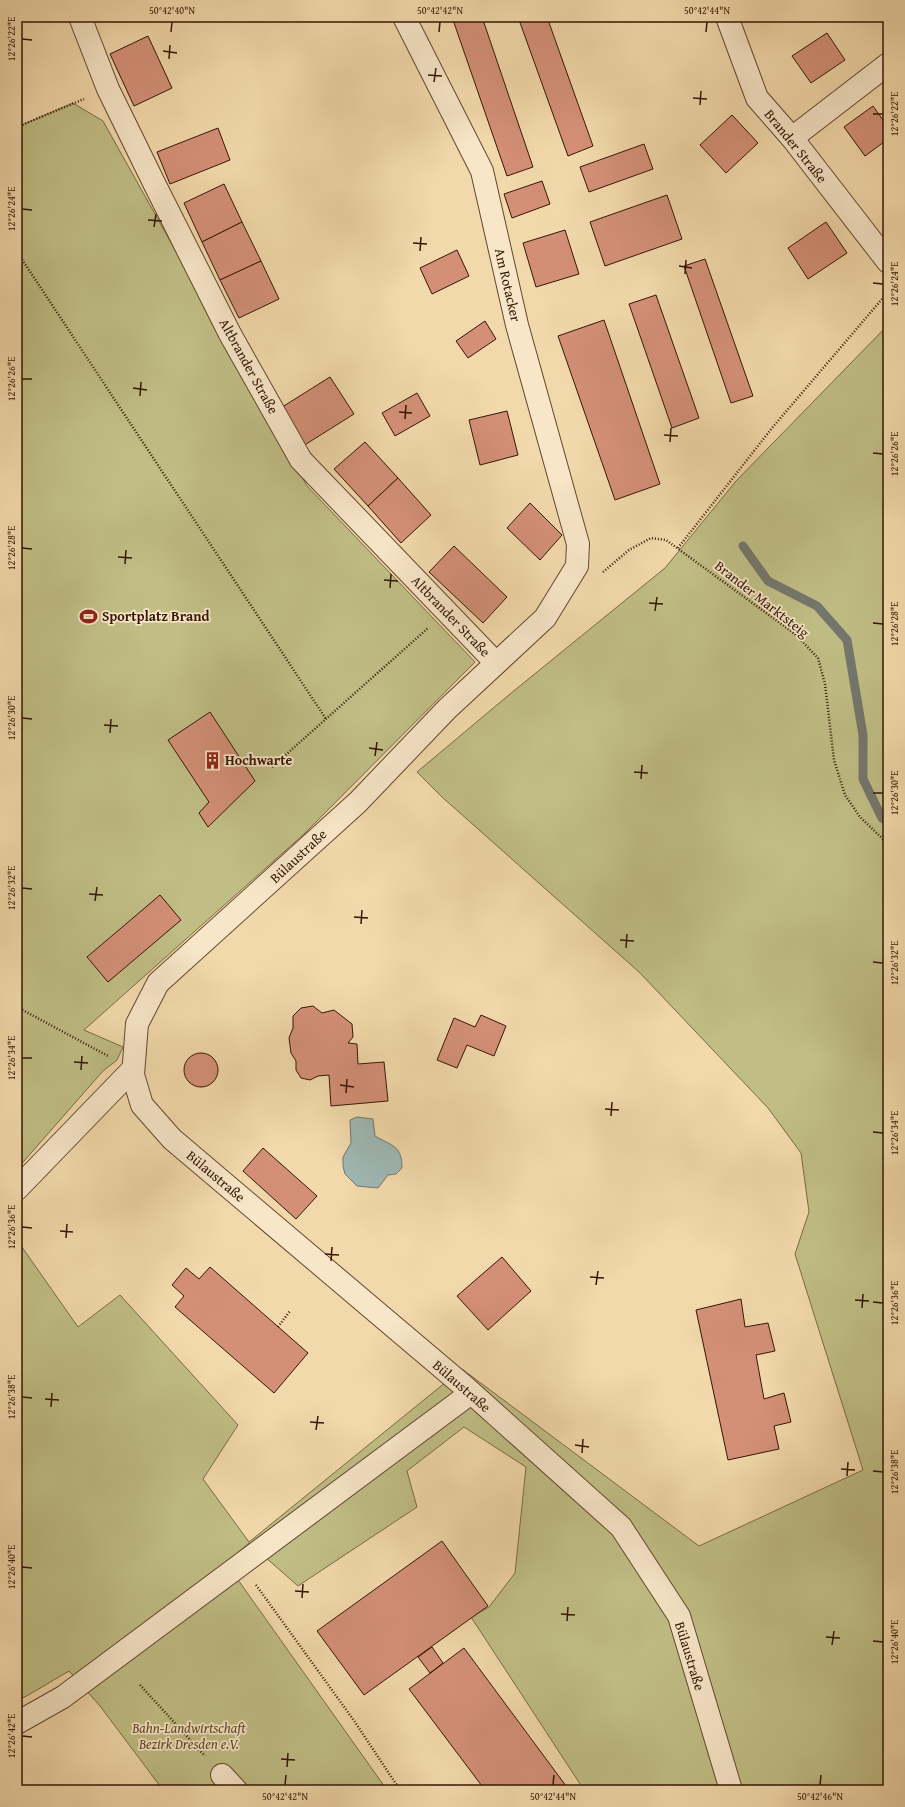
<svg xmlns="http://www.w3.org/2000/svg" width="905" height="1807" viewBox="0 0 905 1807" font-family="'Gentium Book Plus',serif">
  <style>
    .green { fill: #c0be85; stroke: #7a6a46 }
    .water { fill: #9eb8b3; stroke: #74776e }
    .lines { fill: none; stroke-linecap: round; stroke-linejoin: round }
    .stream { stroke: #74776e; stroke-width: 9 }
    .building { fill: #d49077; stroke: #341506 }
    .minor-casing { stroke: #64462f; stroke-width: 24 }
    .path { stroke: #341506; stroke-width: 2.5; stroke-dasharray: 1 2; stroke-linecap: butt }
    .minor { stroke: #f7e6c8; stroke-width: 22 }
    .ticks { fill: none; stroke: #341506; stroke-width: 1.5 }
    .labels { text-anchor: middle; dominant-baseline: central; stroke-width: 3.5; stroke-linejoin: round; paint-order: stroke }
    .street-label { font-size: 14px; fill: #341506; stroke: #f7e6c8 }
    .poi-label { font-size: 14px; font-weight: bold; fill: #341506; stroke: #f7e6c8; text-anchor: start }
    .park-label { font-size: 14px; font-style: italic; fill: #5e482c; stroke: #f7e6c8 }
    .neatline { fill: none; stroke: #341506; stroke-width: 1.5 }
    .ticks-label { font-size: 10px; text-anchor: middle; fill: #341506 }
  </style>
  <rect width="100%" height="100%" fill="#f2d9ab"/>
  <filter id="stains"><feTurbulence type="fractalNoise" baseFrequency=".005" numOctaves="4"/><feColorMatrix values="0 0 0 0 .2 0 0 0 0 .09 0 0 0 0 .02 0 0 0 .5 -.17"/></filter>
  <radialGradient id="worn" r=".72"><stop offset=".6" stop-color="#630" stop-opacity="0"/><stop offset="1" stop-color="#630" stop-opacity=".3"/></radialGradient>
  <!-- green -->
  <g class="green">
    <polygon points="73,103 103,121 307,486 475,662 304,834 84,1030 123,1047 117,1060 103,1071 17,1169 17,127"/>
    <polygon points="888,325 888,1790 584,1790 471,1617 489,1607 515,1573 526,1467 464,1427 407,1471 417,1507 298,1586 249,1543 226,1563 387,1790 163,1790 100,1706 69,1671 25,1697 17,1699 17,1240 78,1327 120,1295 238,1425 203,1479 249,1542 462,1369 699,1546 863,1470 795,1254 809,1212 801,1153 768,1108 639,972 442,797 417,772 510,694 665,568 736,481"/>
  </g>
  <!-- water -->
  <path class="water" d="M357,1117L373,1119L375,1136C392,1146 402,1145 402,1168L396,1174L388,1175L378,1188L357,1186L345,1174L343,1166V1157L351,1143L350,1120Z"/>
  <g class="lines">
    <!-- stream -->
    <polyline class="stream" points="743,546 768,581 817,606 847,640 863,735 863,779 882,818 888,822"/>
  </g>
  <!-- building -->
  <g class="building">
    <polygon points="452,17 482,17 533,167 507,176"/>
    <polygon points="518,17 547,17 593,146 568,156"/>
    <polygon points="827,33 845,60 811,83 792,56"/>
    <polygon points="148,36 172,88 134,106 110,54"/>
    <polygon points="873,106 888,127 888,139 865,156 844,127"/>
    <polygon points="732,115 758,143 726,173 700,145"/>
    <polygon points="218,128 230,160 170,184 157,152"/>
    <polygon points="644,144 653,169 589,192 580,167"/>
    <polygon points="542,181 550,204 512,218 504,194"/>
    <polygon points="224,184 242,222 202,242 184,203"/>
    <polygon points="667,195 682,239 605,266 590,222"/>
    <polygon points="242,222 261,261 220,280 202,242"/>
    <polygon points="826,222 847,253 808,279 788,248"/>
    <polygon points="565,230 579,274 536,287 523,243"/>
    <polygon points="457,250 469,276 432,294 420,268"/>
    <polygon points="705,259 753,396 731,403 684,266"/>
    <polygon points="261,261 279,299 239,318 220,280"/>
    <polygon points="656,295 699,418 672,428 629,304"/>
    <polygon points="604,320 660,484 615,500 558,336"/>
    <polygon points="485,321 496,339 468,358 456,341"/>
    <polygon points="330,377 354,414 303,446 279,409"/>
    <polygon points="417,393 430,416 395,436 382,413"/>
    <polygon points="507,411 518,455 480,465 469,420"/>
    <polygon points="365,442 398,478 368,506 334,469"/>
    <polygon points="398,478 431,515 401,543 368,506"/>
    <polygon points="530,503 562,535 540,560 507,528"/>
    <polygon points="454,546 507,597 483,623 429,572"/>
    <polygon points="210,712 255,781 208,827 199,813 209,802 168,740"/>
    <polygon points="160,895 181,920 108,982 87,957"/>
    <polygon points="313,1006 322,1013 334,1010 352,1024 353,1037 348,1043 357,1044 358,1064 384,1062 388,1101 331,1106 329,1075 318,1076 310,1080 301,1078 296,1070 296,1061 291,1053 289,1038 293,1028 293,1016 301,1008"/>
    <polygon points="481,1015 506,1026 494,1056 467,1045 457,1068 437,1060 454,1018 475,1027"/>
    <circle cx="201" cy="1070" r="17"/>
    <polygon points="263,1148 317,1196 296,1219 243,1171"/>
    <polygon points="502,1257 531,1291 488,1330 457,1296"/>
    <polygon points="210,1267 308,1353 274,1393 175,1307 184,1296 172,1285 186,1268 199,1279"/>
    <polygon points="741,1299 745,1327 768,1323 775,1351 756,1355 764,1399 784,1393 791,1422 774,1426 779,1449 728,1460 696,1310"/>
    <polygon points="442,1541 488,1606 364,1695 317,1631"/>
    <polygon points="432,1647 443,1663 430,1673 418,1657"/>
    <polygon points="464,1648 569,1790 485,1790 409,1689"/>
  </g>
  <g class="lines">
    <defs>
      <g id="minor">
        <polyline points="80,17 108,89 153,181 230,334 301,460 496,663"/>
        <polyline points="404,17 482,171 517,325 578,544 577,566 545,618 447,709 358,802 158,983 137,1024 133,1075 142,1105 172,1139 465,1387 621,1527 679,1616 731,1790"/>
        <polyline points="727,17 757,98 792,138 888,262"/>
        <polyline points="792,138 888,64"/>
        <polyline points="17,1189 133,1069"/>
        <polyline points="17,1723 63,1697 471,1393"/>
        <polyline points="222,1775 236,1790"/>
      </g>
    </defs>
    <!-- minor casing -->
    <use href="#minor" class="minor-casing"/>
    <!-- path -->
    <g class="path">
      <polyline points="17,127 84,99"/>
      <polyline points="17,252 326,719"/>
      <polyline points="678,548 772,428 888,292"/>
      <polyline points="603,572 629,550 651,538 666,540 795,634 818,658 825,684 834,760 845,795 860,817 888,844"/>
      <polyline points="272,767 428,628"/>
      <polyline points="17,1007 108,1056"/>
      <polyline points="278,1327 290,1311"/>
      <polyline points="256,1585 355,1722 400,1790"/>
      <polyline points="140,1685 205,1756"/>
    </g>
    <!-- minor -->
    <use href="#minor" class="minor"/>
  </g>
  <!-- ticks -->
  <path class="ticks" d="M171,32L172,22M439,32L440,22M706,32L707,22M22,39L32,40M163,51L177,53M169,59L170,45M428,75L442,76M434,82L436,68M693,98L707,99M700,105L701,91M873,114H883M22,209L32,210M148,220L162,221M154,227L156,214M413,243L427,244M420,251L421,237M679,266L692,268M685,274L686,260M873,283L883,284M22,379H32M133,388L147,390M140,396L141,382M399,412L412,413M405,419L406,405M664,435L678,436M670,442L671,428M873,453L883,454M22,548L32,549M118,557L132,558M125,564L126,550M384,580L398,581M390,588L391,574M649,603L663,604M655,611L657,597M873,623L883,624M22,718L32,719M104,725L118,726M110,733L111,719M369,748L383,750M375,756L377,742M634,772L648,773M641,779L642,765M873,793H883M22,888L32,889M89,894L103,895M95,901L97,887M354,917L368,918M361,924L362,910M620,940L634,941M626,948L627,934M873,962L883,963M22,1058H32M74,1062L88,1063M81,1070L82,1056M340,1085L354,1087M346,1093L347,1079M605,1109L619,1110M611,1116L612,1102M873,1132L883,1133M22,1227L32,1228M60,1231L73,1232M66,1238L67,1224M325,1254L339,1255M331,1261L332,1247M590,1277L604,1278M596,1285L598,1271M855,1300L869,1301M873,1302L883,1303M862,1308L863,1294M22,1397L32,1398M45,1399L59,1400M51,1407L52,1393M310,1422L324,1423M316,1430L318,1416M575,1445L589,1447M582,1453L583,1439M841,1469L855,1470M873,1471L883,1472M847,1476L848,1462M22,1567L32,1568M295,1591L309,1592M302,1598L303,1584M561,1614L575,1615M567,1621L568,1607M826,1637L840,1638M873,1641L883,1642M832,1645L834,1631M22,1736L32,1737M281,1759L295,1760M287,1767L288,1753M285,1785L286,1775M553,1785L554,1775M820,1785L821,1775"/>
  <!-- icons -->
  <defs>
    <symbol id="stadium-bare" viewBox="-9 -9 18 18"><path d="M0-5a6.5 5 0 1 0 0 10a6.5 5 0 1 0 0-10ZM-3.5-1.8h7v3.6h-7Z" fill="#8f2418" stroke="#f7e6c8" stroke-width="2.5" paint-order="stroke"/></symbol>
    <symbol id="building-bare" viewBox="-9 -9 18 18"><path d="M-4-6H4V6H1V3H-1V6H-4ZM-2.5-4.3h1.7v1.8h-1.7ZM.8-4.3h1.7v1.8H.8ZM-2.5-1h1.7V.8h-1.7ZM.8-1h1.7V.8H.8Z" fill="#8f2418" stroke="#f7e6c8" stroke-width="2.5" paint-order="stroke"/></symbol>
  </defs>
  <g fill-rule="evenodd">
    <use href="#stadium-bare" x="76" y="604" width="25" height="25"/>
    <use href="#building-bare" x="200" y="748" width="25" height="25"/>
  </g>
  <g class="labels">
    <!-- street labels -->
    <g class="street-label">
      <text transform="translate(796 146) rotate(51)">Brander Straße</text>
      <text transform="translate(508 285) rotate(77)">Am Rotacker</text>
      <text transform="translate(249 366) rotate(61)">Altbrander Straße</text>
      <text transform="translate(762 599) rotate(38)">Brander Marktsteig</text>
      <text transform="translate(451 616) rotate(46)">Altbrander Straße</text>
      <text transform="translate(298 856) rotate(-43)">Bülaustraße</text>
      <text transform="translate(216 1176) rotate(40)">Bülaustraße</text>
      <text transform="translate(462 1386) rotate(41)">Bülaustraße</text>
      <text transform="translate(690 1656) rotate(73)">Bülaustraße</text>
    </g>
    <!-- poi labels -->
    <g class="poi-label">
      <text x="102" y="616">Sportplatz Brand</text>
      <text x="225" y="760">Hochwarte</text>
    </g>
    <!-- park labels -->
    <g class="park-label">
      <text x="189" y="1728">Bahn-Landwirtschaft<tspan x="189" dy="16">Bezirk Dresden e.V.</tspan></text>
    </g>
  </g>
  <!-- margin -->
  <rect width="905" height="1807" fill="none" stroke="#f2d9ab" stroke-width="44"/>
  <rect x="22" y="22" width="861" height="1763" class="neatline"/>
  <g class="ticks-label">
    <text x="172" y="14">50°42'40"N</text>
    <text x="440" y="14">50°42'42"N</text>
    <text x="707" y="14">50°42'44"N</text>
    <text transform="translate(11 39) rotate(-90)" y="4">12°26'22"E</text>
    <text transform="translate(894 114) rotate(-90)" y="4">12°26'22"E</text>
    <text transform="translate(11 209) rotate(-90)" y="4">12°26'24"E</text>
    <text transform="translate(894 284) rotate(-90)" y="4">12°26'24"E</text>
    <text transform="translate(11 379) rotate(-90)" y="4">12°26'26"E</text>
    <text transform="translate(894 454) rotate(-90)" y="4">12°26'26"E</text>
    <text transform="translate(11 548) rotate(-90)" y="4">12°26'28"E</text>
    <text transform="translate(894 624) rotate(-90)" y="4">12°26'28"E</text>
    <text transform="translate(11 718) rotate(-90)" y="4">12°26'30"E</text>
    <text transform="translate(894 793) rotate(-90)" y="4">12°26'30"E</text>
    <text transform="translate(11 888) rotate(-90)" y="4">12°26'32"E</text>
    <text transform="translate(894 963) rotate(-90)" y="4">12°26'32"E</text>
    <text transform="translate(11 1058) rotate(-90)" y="4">12°26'34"E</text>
    <text transform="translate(894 1133) rotate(-90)" y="4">12°26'34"E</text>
    <text transform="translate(11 1227) rotate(-90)" y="4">12°26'36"E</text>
    <text transform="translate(894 1303) rotate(-90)" y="4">12°26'36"E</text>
    <text transform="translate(11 1397) rotate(-90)" y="4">12°26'38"E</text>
    <text transform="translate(894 1472) rotate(-90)" y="4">12°26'38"E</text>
    <text transform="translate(11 1567) rotate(-90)" y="4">12°26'40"E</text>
    <text transform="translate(894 1642) rotate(-90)" y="4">12°26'40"E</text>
    <text transform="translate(11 1736) rotate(-90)" y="4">12°26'42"E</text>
    <text x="285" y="1800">50°42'42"N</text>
    <text x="553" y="1800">50°42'44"N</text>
    <text x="820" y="1800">50°42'46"N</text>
  </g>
  <rect width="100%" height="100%" filter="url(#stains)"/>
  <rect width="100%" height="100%" fill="url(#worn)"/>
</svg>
